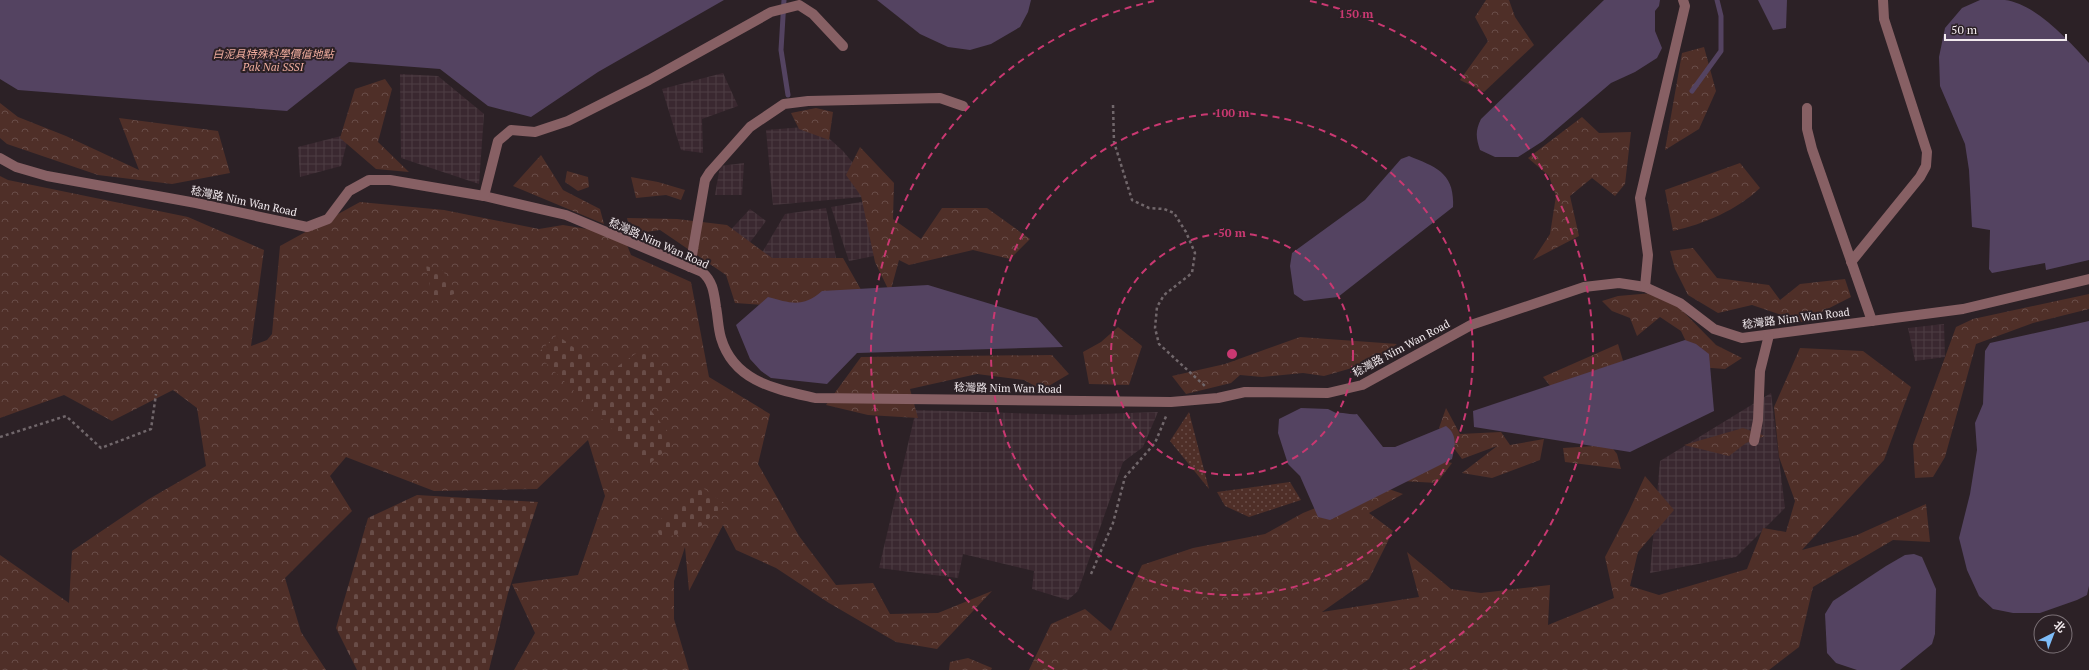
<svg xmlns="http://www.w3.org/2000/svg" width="2089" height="670" viewBox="0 0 2089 670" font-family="'PT Serif','Noto Sans SC',serif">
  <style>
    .industrial { fill: url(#industrial-grid) }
    .grass { fill: url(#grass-dots) }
    .forest { fill: url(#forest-crowns) }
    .cemetery { fill: url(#cemetery-stones) }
    .water { fill: #544361 }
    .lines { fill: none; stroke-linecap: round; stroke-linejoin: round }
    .stream { stroke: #544361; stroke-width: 5 }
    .path { stroke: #71676b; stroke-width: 2.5; stroke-dasharray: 3 3; stroke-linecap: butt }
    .minor { stroke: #876064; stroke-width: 10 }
    .ring { fill: none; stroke: #c93871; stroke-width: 2; stroke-dasharray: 7 5 }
    .labels { text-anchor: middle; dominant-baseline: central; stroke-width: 4; stroke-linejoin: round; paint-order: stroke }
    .park-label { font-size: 11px; font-style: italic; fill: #f1ad9e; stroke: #2c2126 }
    .street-label { font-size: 11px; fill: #f2eaee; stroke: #2c2126 }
    .centre { fill: #c93871; stroke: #2c2126; stroke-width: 2 }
    .ring-label { font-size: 12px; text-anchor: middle; font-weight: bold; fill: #c93871; stroke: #2c2126; stroke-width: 4; stroke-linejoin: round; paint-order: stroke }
  </style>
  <defs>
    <pattern id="industrial-grid" width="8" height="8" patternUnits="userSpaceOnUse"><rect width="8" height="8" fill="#3a2830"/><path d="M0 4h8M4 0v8" fill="none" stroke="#4d3d44"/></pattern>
    <pattern id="grass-dots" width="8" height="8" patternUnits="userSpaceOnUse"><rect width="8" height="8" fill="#4f2f28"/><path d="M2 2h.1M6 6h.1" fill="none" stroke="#694d48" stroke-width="1.8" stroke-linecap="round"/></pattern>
    <pattern id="forest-crowns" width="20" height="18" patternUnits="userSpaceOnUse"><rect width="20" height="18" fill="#4f2f28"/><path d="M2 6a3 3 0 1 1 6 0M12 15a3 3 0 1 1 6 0" fill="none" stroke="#694d48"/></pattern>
    <pattern id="cemetery-stones" width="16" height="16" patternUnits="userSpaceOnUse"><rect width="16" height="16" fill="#4f2f28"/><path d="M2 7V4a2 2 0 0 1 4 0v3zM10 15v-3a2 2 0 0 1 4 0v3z" fill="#694d48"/></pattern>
  </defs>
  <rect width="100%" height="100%" fill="#2c2126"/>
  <!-- industrial -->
  <g class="industrial">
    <polygon points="723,73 738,106 702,119 703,153 681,150 662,89"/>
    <polygon points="400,74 438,76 484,114 479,184 401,158"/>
    <polygon points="804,127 822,132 843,151 858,169 873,196 773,205 766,130"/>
    <polygon points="349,134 341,166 300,177 298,147"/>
    <polygon points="744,163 742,195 715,195 720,166"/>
    <polygon points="867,201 879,255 849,261 831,207"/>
    <polygon points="826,208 838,268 760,256 785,214"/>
    <polygon points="750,209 766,221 742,253 724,237"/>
    <polygon points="1944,324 1945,357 1915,361 1908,328"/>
    <polygon points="1771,393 1785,508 1736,557 1650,573 1660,461"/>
    <polygon points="916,410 1073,415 1158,412 1143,447 1123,462 1078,591 1068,600 1032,589 1034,571 963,554 958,578 879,568"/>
  </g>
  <!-- grass -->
  <g class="grass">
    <polygon points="1189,412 1209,489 1170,441"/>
    <polygon points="1290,482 1301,500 1249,517 1225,506 1217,492"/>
  </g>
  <!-- forest -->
  <g class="forest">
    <polygon points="1486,0 1509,0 1515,17 1534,45 1484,92 1460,80 1488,41 1475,17"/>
    <polygon points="1704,47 1716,91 1699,129 1665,150 1682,53"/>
    <polygon points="385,79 392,89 378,142 409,172 376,169 340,138 355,89"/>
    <polygon points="0,103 18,117 66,136 139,170 119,118 218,131 230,173 172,184 98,175 7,144 0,138"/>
    <polygon points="816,108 833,112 829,140 799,129 791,113"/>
    <polygon points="1582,117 1599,133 1631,132 1625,184 1615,196 1592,178 1570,196 1579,236 1533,260 1550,234 1556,196 1549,176 1528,158"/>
    <polygon points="860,147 894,183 893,219 921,239 942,208 987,208 1030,239 1010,259 973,250 909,265 899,260 890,293 875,262 861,196 846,175"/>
    <polygon points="541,155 563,190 600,209 604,224 513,186"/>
    <path d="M1740,163L1760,188C1737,210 1704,224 1673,231L1665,190Z"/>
    <polygon points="567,171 588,177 589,187 578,191 565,182"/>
    <polygon points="0,176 8,180 188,217 264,250 251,346 267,340 272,334 280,246 360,202 444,210 539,229 563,225 623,235 631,255 691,282 709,377 770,414 758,464 799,536 836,585 873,583 890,614 938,613 992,591 937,649 896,642 829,603 776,568 736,550 723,525 689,591 685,547 674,581 674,619 689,670 514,670 535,633 512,584 578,575 605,496 588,440 537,489 434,491 346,457 330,476 352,511 285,578 301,632 326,670 0,670 0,555 69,603 72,551 149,499 206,466 197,408 173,390 112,421 64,395 0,418"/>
    <polygon points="631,177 658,182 685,190 681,200 666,195 636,198"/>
    <polygon points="627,218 677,219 727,225 772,258 843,258 864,295 817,309 735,303 726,275 660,230 632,234"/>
    <polygon points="1693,248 1717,278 1769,285 1780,300 1800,284 1845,279 1851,297 1802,322 1752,305 1718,313 1688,295 1675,269 1670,251"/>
    <polygon points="1664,292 1716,345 1742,358 1725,369 1698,367 1681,331 1660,317 1637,336 1630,318 1612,311 1602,301 1618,296"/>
    <polygon points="2089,294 2089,309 2033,323 1976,344 1945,457 1933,477 1915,478 1913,445 1956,327 1973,319"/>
    <polygon points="1118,327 1142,346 1129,385 1089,384 1083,352 1101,342"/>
    <polygon points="1300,337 1397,344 1373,362 1324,376 1303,373 1262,377 1240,375 1231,383 1186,394 1172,376 1225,364"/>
    <polygon points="1618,344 1624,364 1552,388 1543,377"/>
    <polygon points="1800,348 1863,351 1911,387 1884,460 1802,550 1857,535 1926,504 1930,542 1893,540 1813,587 1799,647 1769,670 1029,670 1051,624 1085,609 1111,631 1142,565 1193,548 1265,534 1303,513 1375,484 1403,494 1369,513 1393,531 1369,579 1322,612 1419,597 1407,552 1451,589 1481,593 1550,585 1548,625 1614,598 1605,557 1629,511 1645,476 1674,510 1638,552 1630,586 1659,595 1747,569 1763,528 1786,532 1795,501 1779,457 1774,407"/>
    <polygon points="1052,355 1069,374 1042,390 1024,380 977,374 910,389 918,418 868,415 826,405 861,357"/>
    <polygon points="1446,408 1460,434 1501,432 1510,445 1544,439 1540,460 1492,478 1462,473 1497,446 1462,459 1439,428"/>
    <polygon points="1743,428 1765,436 1746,443 1729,456 1684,445"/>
    <polygon points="1610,445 1617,454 1621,469 1565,462 1563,448"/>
    <polygon points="1409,452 1452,463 1437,483 1402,481"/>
    <polygon points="968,658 992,668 991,670 949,670 950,662"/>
  </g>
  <!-- cemetery -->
  <g class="cemetery">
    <polygon points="426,266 443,271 457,293 433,301"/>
    <polygon points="557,335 608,373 644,348 673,380 648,407 676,442 648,465 537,354"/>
    <polygon points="700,486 725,504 701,526 662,539 654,525"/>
    <polygon points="417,495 538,502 508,593 489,670 357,670 336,628 368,518"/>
  </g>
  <!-- water -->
  <g class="water">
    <polygon points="0,0 724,0 598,72 531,117 488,106 440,69 349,62 287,111 18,90 0,79"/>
    <polygon points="877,0 1031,0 1028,12 1020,27 991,44 970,50 948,47 920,34"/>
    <path d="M1604,0H1660L1659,6L1655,11V31L1662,48L1657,58L1635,72L1611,83L1543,141L1518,157H1495L1480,150C1476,138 1475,131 1481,119Z"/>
    <polygon points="1758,0 1787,0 1786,28 1773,30"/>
    <path d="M1980,0C1988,0 1997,0 2005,0C2036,4 2069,41 2089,63V260L2046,270L2045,263L1992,273L1989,269L1990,230L1972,227L1969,170L1965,144L1940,86L1939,57L1945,28L1962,8Z"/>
    <path d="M1409,156C1436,167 1455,173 1453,207L1338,297L1304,301L1294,294L1290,266L1292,253L1365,200L1401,159Z"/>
    <path d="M928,285L1037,318L1063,347L857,353L827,384L771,378L761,371L750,359L736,325L768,297C790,303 803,308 822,291Z"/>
    <polygon points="2089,321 2089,586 2087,595 2077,600 2040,613 2013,613 1993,609 1979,596 1967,570 1959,538 1970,494 1977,450 1975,423 1983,404 1985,351 1990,343"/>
    <polygon points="1685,340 1696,344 1709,354 1714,411 1630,452 1474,427 1473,411"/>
    <path d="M1301,408L1328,409L1336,413C1344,412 1349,415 1357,414L1383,447H1395L1446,426C1458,435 1455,446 1452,459L1330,520L1318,517L1300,476L1288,464L1278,433L1279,419Z"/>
    <polygon points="1914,554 1922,557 1936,589 1935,634 1932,644 1900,670 1857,670 1836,663 1827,653 1825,614 1833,601 1886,566 1905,555"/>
  </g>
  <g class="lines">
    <!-- stream -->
    <g class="stream">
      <polyline points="784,0 781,50 788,95"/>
      <polyline points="1692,91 1721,51 1721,16 1717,0"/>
    </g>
    <!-- path -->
    <g class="path">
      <polyline points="1113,105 1114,142 1132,200 1149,208 1164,209 1174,213 1186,232 1195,253 1192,273 1164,295 1157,307 1155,328 1159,344 1206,387"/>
      <polyline points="0,437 66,416 101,448 151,429 156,394"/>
      <polyline points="1091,574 1113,523 1125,477 1155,443 1167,414"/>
    </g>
    <!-- minor -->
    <g class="minor">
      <polyline points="1807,108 1807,129 1812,149 1872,321"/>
      <path d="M0,158L16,167L47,176L196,203L307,227L328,219L349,191L369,180H390L484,196L566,215L702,272C713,281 714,293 716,307C718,317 718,328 721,338C734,382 776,389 815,398L1171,402L1218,398L1245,392L1328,393L1362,385L1471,325L1584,287L1619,283L1645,287L1680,303L1714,329L1742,338L1963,309L2089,279"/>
      <polyline points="484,196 498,141 511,130 535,132 568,121 649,80 771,12 799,5 813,14 843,46"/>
      <polyline points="1851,262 1920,177 1926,166 1927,152 1884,19 1883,0"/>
      <polyline points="690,267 705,180 710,172 750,127 784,104 808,101 940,98 963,106"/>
      <polyline points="1645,287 1648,255 1640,198 1685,6 1683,0"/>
      <polyline points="1754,441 1758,420 1760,371 1769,335"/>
    </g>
  </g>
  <!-- distance rings -->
  <g class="ring">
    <circle cx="1232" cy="354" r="121"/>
    <circle cx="1232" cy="354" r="241"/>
    <path d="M1054 669A362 362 0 0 1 1154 1M1310 1A362 362 0 0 1 1410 669"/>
  </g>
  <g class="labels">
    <!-- park labels -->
    <g class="park-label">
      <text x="273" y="54">白泥具特殊科學價值地點<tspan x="273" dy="13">Pak Nai SSSI</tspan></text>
    </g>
    <!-- street labels -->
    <g class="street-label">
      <text transform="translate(244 201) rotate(12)">稔灣路 Nim Wan Road</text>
      <text transform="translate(659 243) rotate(24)">稔灣路 Nim Wan Road</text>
      <text transform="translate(1796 318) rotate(-7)">稔灣路 Nim Wan Road</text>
      <text transform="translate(1401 348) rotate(-28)">稔灣路 Nim Wan Road</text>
      <text transform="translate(1008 388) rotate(1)">稔灣路 Nim Wan Road</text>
    </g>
  </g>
  <circle cx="1232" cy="354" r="6" class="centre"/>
  <g class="ring-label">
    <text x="1356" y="18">150 m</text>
    <text x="1232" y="117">100 m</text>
    <text x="1232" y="237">50 m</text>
  </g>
  <!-- north arrow -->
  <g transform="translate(2053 634) rotate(42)"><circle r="19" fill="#2c2126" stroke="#7b7176"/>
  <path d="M0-3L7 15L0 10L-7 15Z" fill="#7ebdf9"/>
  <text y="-6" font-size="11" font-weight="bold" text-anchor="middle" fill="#f2eaee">北</text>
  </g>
  <!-- scale -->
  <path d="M1945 34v6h121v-6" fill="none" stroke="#f2eaee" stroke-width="2"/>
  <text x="1951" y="34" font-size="12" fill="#f2eaee" stroke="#2c2126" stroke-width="3" paint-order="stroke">50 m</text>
</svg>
